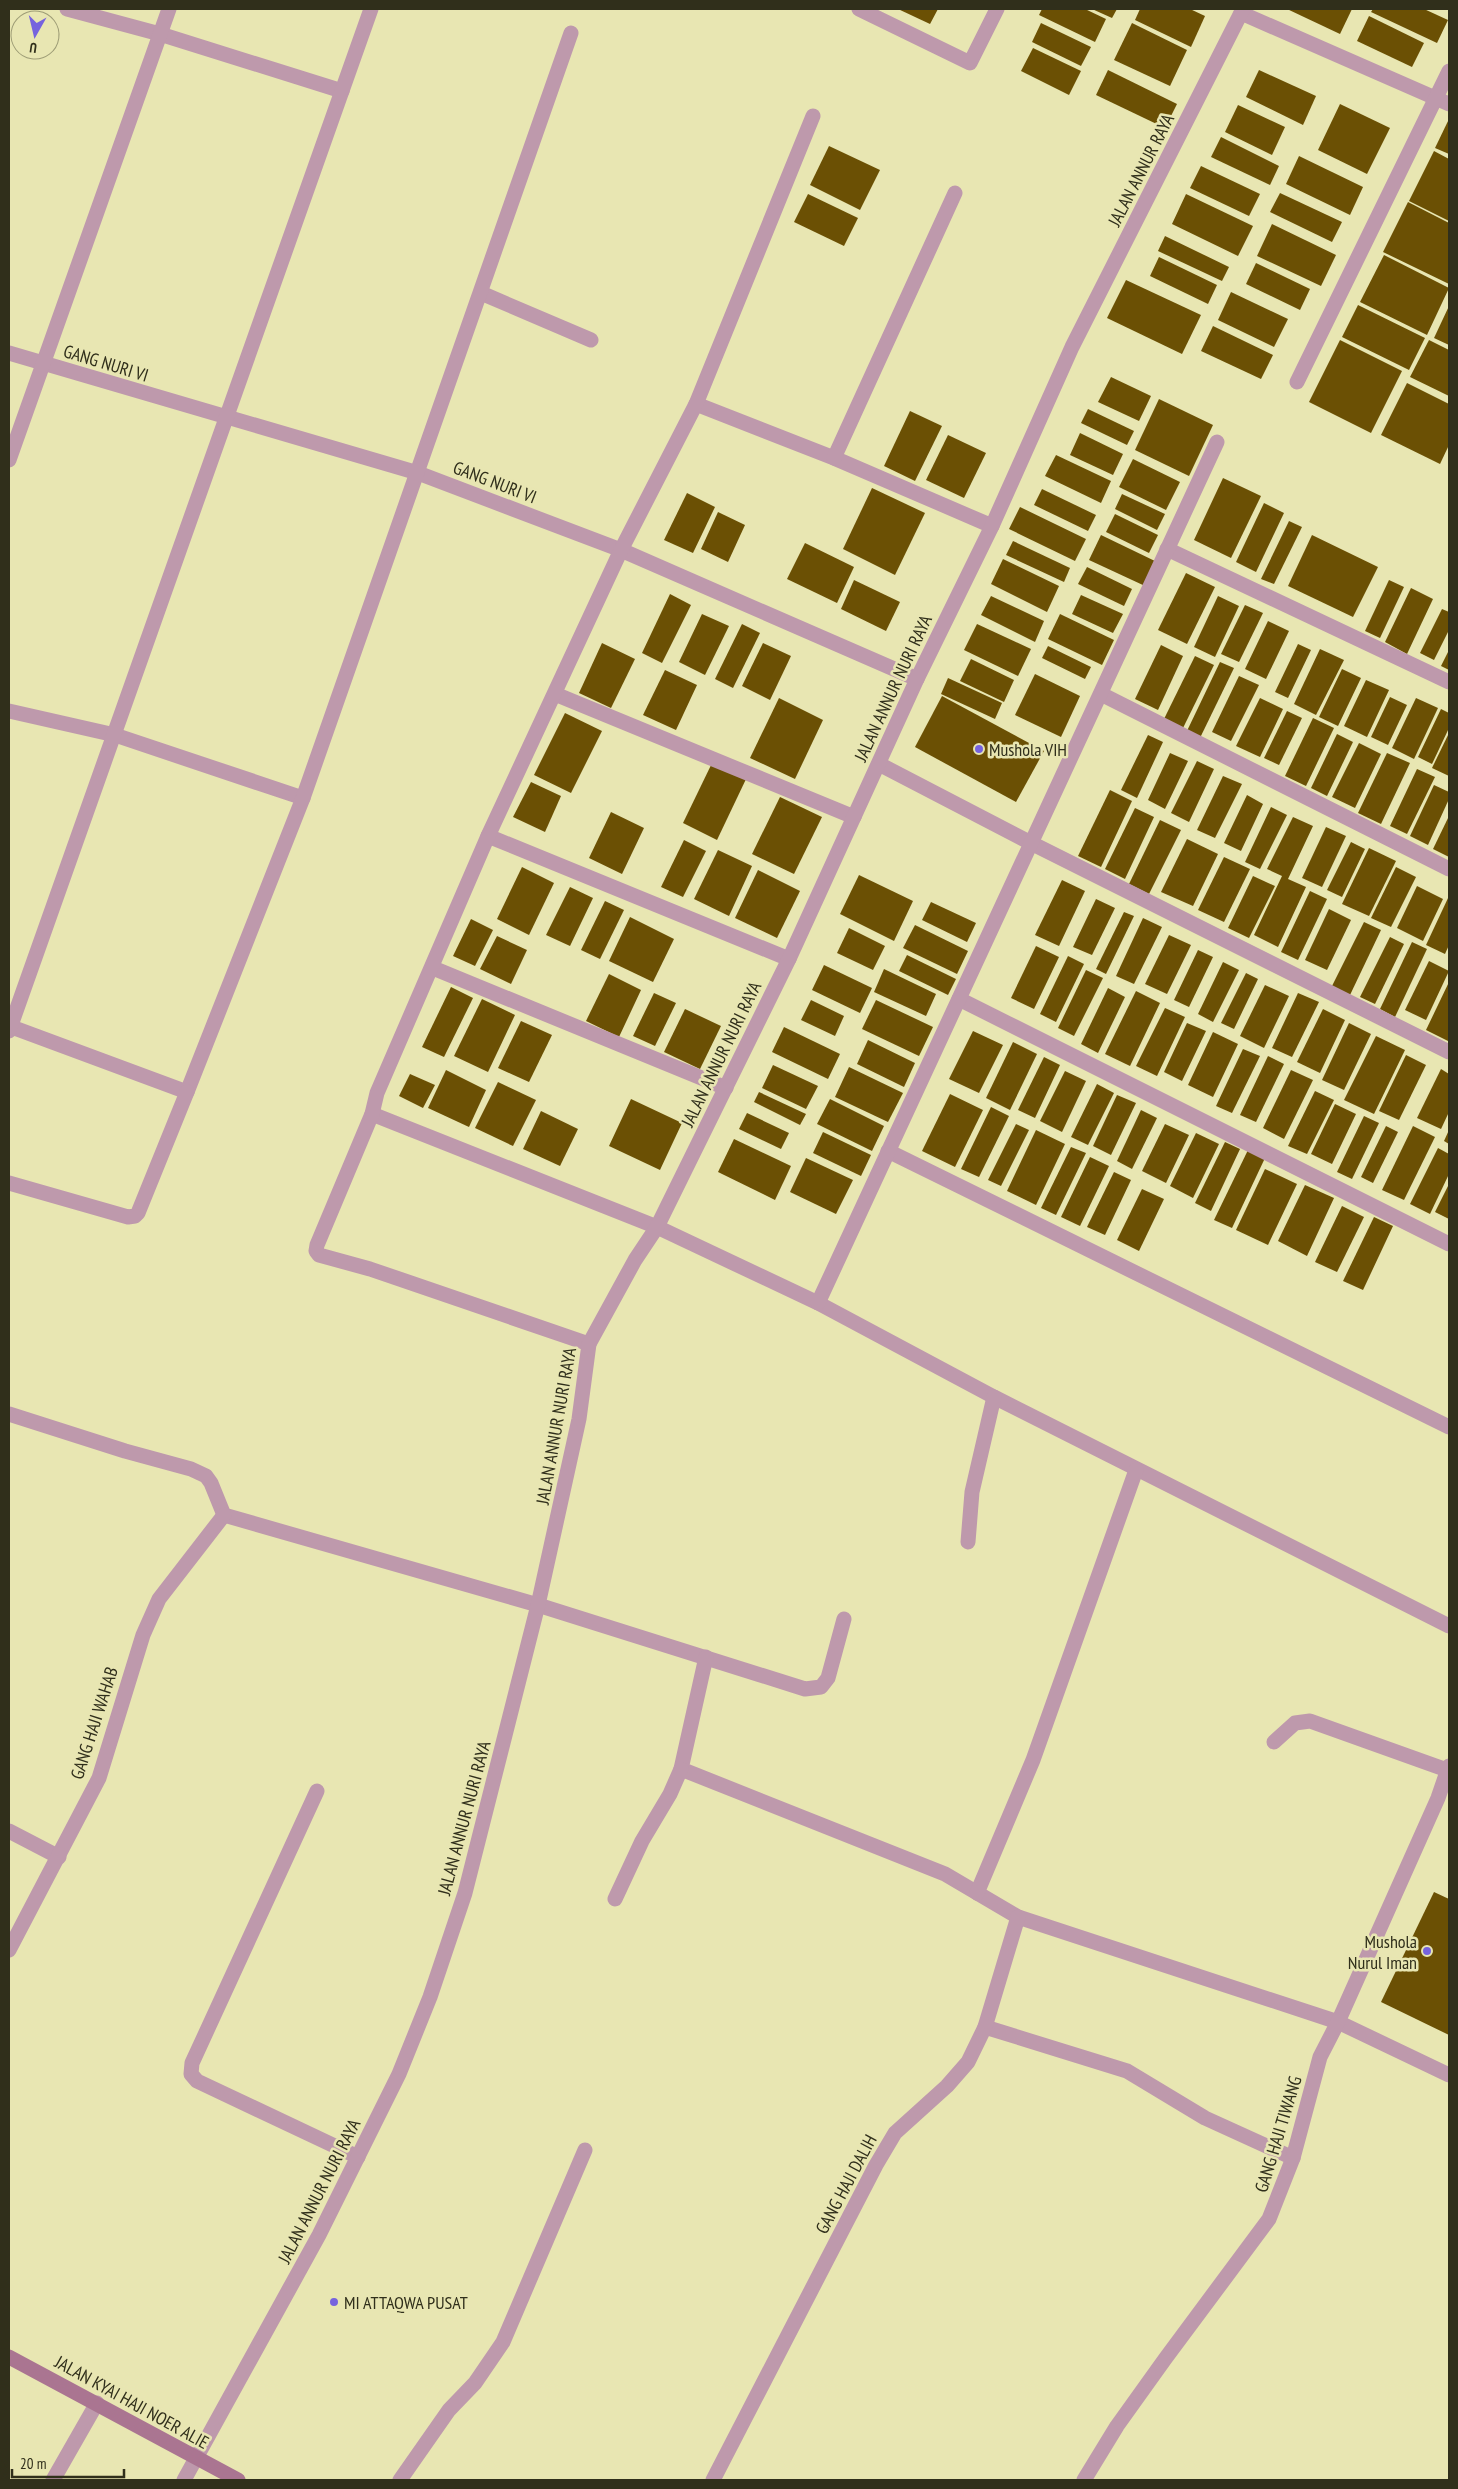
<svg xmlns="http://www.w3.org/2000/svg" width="1458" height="2489" viewBox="0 0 1458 2489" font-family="'PT Sans Narrow',sans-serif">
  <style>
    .building { fill: #6b5004 }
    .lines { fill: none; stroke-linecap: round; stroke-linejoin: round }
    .lane { stroke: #be99ac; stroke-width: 15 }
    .street { stroke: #be99ac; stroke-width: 15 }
    .secondary { stroke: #aa7591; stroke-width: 15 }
    .poi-dot { fill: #7663de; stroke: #e8e6b2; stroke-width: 2 }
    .labels { text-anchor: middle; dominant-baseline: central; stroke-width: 5; stroke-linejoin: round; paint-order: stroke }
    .street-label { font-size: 18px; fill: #302f1b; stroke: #e8e6b2 }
    .poi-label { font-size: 18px; fill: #302f1b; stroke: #e8e6b2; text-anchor: start }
  </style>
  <rect width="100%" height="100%" fill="#e8e6b2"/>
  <!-- building -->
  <g class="building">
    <polygon points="898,9 938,9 930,24"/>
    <polygon points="1042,9 1085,9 1106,19 1095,42 1039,15"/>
    <polygon points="1092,9 1117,9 1112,18"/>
    <polygon points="1140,9 1190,9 1205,16 1191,47 1135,20"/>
    <polygon points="1287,9 1352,9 1340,34"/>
    <polygon points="1373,9 1424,9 1448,20 1437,43 1371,12"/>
    <polygon points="1369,16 1424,43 1412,67 1357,41"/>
    <polygon points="1041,23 1091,47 1081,66 1032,42"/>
    <polygon points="1132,23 1187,50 1170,86 1114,60"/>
    <polygon points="1033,48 1081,71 1069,95 1021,71"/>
    <polygon points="1108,70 1177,104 1165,128 1096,95"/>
    <polygon points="1259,70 1316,96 1303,125 1246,97"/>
    <polygon points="1340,104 1390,128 1367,174 1318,150"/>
    <polygon points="1238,105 1285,127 1272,155 1225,132"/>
    <polygon points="1449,119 1449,154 1435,148"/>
    <polygon points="1221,137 1279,166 1270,185 1211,157"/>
    <polygon points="829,146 880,170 860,210 810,185"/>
    <polygon points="1434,151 1449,159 1449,221 1409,201"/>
    <polygon points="1299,156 1363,187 1350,215 1286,184"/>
    <polygon points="1201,166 1260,194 1249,216 1190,188"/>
    <polygon points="1280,193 1342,222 1332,242 1270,212"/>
    <polygon points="808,194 858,218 844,246 794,222"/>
    <polygon points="1186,194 1253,226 1238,256 1172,224"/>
    <polygon points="1408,202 1449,223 1449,284 1383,252"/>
    <polygon points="1272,224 1336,255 1321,286 1257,256"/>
    <polygon points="1165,236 1229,267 1222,281 1158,251"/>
    <polygon points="1384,255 1449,288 1427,335 1360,302"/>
    <polygon points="1159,257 1217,285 1208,304 1150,276"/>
    <polygon points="1256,263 1310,289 1300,310 1246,284"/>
    <polygon points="1126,280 1201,315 1182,354 1107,318"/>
    <polygon points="1231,292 1288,319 1274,347 1218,320"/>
    <polygon points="1358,305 1425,338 1409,370 1342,337"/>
    <polygon points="1449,306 1449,345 1434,338"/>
    <polygon points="1213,326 1273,355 1261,379 1201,351"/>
    <polygon points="1340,340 1402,371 1371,433 1309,402"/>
    <polygon points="1429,340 1449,350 1449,396 1410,377"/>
    <polygon points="1111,377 1151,396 1139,421 1098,402"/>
    <polygon points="1407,383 1449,404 1449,445 1440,464 1381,435"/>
    <polygon points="1159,399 1213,425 1189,476 1135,450"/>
    <polygon points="1088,409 1134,431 1127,445 1081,423"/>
    <polygon points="910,411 942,426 915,481 884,466"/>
    <polygon points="1080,433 1123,454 1113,475 1070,455"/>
    <polygon points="948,435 986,453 964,498 926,480"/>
    <polygon points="1056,455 1111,481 1101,503 1045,476"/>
    <polygon points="1133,459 1180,482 1166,510 1119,487"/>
    <polygon points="1223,478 1261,496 1231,558 1194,540"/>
    <polygon points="872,488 925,513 895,575 843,549"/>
    <polygon points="1042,489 1096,515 1088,531 1034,505"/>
    <polygon points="687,493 715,507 693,553 664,540"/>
    <polygon points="1122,494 1165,514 1157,530 1115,509"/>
    <polygon points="1264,503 1284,513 1256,572 1236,562"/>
    <polygon points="1020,507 1086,539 1075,561 1009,529"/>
    <polygon points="718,512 745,525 728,562 701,549"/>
    <polygon points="1115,514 1158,535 1149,553 1106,532"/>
    <polygon points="1289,521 1302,527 1274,584 1261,579"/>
    <polygon points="1101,535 1157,562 1145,586 1089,560"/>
    <polygon points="1312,535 1378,567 1353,617 1288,586"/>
    <polygon points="1013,541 1070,568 1064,582 1006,555"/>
    <polygon points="805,543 854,567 837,603 787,579"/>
    <polygon points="1003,559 1059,586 1047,612 991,584"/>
    <polygon points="1087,567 1132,589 1124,606 1078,584"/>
    <polygon points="1186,573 1215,587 1187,644 1158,630"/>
    <polygon points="854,580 900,602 886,631 841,609"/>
    <polygon points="1389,580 1404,587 1380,638 1365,631"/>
    <polygon points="1411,588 1433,599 1407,654 1385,642"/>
    <polygon points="670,594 691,605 662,663 642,653"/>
    <polygon points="1081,595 1123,614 1113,633 1072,614"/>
    <polygon points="991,596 1044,621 1035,642 981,615"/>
    <polygon points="1218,596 1239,606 1215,657 1194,647"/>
    <polygon points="1245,605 1263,613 1239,662 1221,654"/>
    <polygon points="1442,609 1449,612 1449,630 1434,660 1420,653"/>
    <polygon points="702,614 729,626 705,675 679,662"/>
    <polygon points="1060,614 1114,640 1102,665 1048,639"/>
    <polygon points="1268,621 1289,631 1266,679 1245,669"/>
    <polygon points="742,624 760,633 733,688 715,679"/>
    <polygon points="977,624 1031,649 1018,676 964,650"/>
    <polygon points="602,643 635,659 611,708 579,693"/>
    <polygon points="763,643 791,656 770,700 742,686"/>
    <polygon points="1298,644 1311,650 1288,698 1275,692"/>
    <polygon points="1161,645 1183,656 1158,710 1135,699"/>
    <polygon points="1048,646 1091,667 1085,679 1042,658"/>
    <polygon points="1320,649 1344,660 1316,715 1294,704"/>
    <polygon points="1449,650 1449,670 1441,666"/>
    <polygon points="1195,656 1214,665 1183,728 1164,719"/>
    <polygon points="971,659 1014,680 1004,702 960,681"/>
    <polygon points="1220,662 1234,668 1199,740 1186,733"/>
    <polygon points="1342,669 1361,678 1338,726 1319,717"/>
    <polygon points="665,670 697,685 676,730 643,715"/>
    <polygon points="1035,674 1080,696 1061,737 1015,715"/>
    <polygon points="1239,676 1259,685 1231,741 1212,732"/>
    <polygon points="948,678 1002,703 995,719 941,694"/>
    <polygon points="1366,680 1389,690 1367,737 1344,726"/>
    <polygon points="942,696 1044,751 1016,802 915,747"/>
    <polygon points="1390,697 1407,705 1388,745 1371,737"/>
    <polygon points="779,698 823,720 795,779 750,758"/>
    <polygon points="1260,698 1283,709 1260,757 1236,746"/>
    <polygon points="1416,698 1438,708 1414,759 1392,748"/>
    <polygon points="1441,709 1449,713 1449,728 1432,764 1418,757"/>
    <polygon points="1287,711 1302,718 1279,765 1264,758"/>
    <polygon points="565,713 602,731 571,793 534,775"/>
    <polygon points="1313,718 1334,728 1306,786 1285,776"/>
    <polygon points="1449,733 1449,776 1432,768"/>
    <polygon points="1337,734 1353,742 1327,796 1311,788"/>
    <polygon points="1148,735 1163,742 1137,798 1121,790"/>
    <polygon points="1359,743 1381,754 1355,808 1332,797"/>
    <polygon points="1170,753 1188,761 1165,809 1148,800"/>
    <polygon points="1387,753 1410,763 1381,824 1358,813"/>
    <polygon points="713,761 747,777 717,840 683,823"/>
    <polygon points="1197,761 1214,769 1189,822 1171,813"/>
    <polygon points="1417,769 1435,777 1407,834 1390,826"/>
    <polygon points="1223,776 1242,784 1215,838 1197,830"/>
    <polygon points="531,782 561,796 545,832 513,817"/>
    <polygon points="1434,785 1449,792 1449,799 1428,845 1410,836"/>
    <polygon points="1110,790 1132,801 1101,867 1078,856"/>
    <polygon points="1247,795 1263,804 1241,851 1224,843"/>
    <polygon points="780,797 822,817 794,874 752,854"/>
    <polygon points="1271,807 1287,815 1260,869 1245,862"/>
    <polygon points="1135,808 1154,817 1125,879 1105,869"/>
    <polygon points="611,812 644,828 622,874 589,858"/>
    <polygon points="1449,816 1449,857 1433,849"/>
    <polygon points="1293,817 1313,826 1288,879 1306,887 1278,947 1254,935 1282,876 1267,869"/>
    <polygon points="1160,820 1181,830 1149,894 1129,884"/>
    <polygon points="1326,827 1346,836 1322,887 1302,878"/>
    <polygon points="1187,839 1218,854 1193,906 1161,892"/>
    <polygon points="684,840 706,851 683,897 661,887"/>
    <polygon points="1351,842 1365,849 1342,897 1327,890"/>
    <polygon points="1369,848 1396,861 1369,916 1342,904"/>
    <polygon points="718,850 752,866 729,916 694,899"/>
    <polygon points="1224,857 1250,869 1224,922 1198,910"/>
    <polygon points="522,867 554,883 529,935 497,919"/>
    <polygon points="1396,867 1416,877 1391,927 1371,918"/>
    <polygon points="758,870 800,891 777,938 735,918"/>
    <polygon points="859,875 913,901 894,941 840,914"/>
    <polygon points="1253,876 1275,886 1249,938 1228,928"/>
    <polygon points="1062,880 1085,891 1059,946 1035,935"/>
    <polygon points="1417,886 1443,899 1423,941 1397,928"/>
    <polygon points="570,887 593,898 570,946 546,935"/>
    <polygon points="1310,891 1327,899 1298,960 1281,952"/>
    <polygon points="1449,896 1449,945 1445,954 1426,945"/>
    <polygon points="1096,899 1115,908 1092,955 1073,947"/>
    <polygon points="605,901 624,910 600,959 581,950"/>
    <polygon points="931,902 976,923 967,942 922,920"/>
    <polygon points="1329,909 1351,920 1327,970 1305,960"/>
    <polygon points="1124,912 1134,916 1106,974 1096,969"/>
    <polygon points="630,917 674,939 653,982 609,961"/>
    <polygon points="1143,918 1162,927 1134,984 1116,976"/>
    <polygon points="471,919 493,930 475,966 453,956"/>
    <polygon points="1364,922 1381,930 1350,995 1332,986"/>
    <polygon points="915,925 968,951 957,974 903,948"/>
    <polygon points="849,928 885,946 873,970 837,953"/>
    <polygon points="1169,935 1191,945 1167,994 1145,984"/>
    <polygon points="497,936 527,950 511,984 480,969"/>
    <polygon points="1390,937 1404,944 1375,1004 1360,997"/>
    <polygon points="1412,942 1427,949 1395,1017 1380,1009"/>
    <polygon points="1036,946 1059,957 1034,1009 1011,998"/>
    <polygon points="1198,950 1213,957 1189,1007 1174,1000"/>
    <polygon points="907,955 956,979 948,995 899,971"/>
    <polygon points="1068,956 1084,964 1056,1022 1040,1014"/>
    <polygon points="1429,961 1449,971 1426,1020 1405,1010"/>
    <polygon points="1223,962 1239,970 1213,1022 1198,1014"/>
    <polygon points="824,965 872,988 860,1013 812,990"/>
    <polygon points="884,969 936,994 926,1016 874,992"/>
    <polygon points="1086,970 1103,978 1074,1036 1058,1028"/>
    <polygon points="1246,973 1258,979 1234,1029 1221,1023"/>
    <polygon points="609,974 641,990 619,1037 586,1021"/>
    <polygon points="1449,982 1449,1038 1448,1041 1426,1030"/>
    <polygon points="1265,985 1289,996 1264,1048 1240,1036"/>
    <polygon points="451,987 473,998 444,1057 422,1047"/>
    <polygon points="1108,988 1125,997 1098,1053 1081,1044"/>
    <polygon points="1136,991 1160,1003 1130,1066 1105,1054"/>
    <polygon points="654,993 676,1003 655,1046 633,1036"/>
    <polygon points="1298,993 1319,1002 1292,1057 1272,1048"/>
    <polygon points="482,999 515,1015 488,1072 454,1056"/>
    <polygon points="811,1000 844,1016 835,1036 801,1020"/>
    <polygon points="876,1000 933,1027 919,1056 862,1029"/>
    <polygon points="1165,1008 1185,1017 1157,1076 1136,1066"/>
    <polygon points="685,1009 721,1026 700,1069 664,1052"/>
    <polygon points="1323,1009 1345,1020 1320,1073 1297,1062"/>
    <polygon points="521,1021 552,1035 529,1082 498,1068"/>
    <polygon points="1187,1023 1206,1031 1182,1081 1164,1072"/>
    <polygon points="1349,1023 1371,1034 1344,1090 1322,1080"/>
    <polygon points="784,1027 840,1054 828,1079 772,1052"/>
    <polygon points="973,1031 1003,1045 979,1093 949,1079"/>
    <polygon points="1213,1032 1238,1044 1213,1097 1188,1085"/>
    <polygon points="1376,1036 1405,1050 1374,1114 1344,1100"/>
    <polygon points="868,1040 915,1063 904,1087 857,1064"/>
    <polygon points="1013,1042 1037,1054 1010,1110 986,1098"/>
    <polygon points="1243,1049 1260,1056 1232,1113 1216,1106"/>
    <polygon points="1406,1055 1426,1065 1399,1120 1379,1111"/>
    <polygon points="1268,1056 1284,1064 1256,1122 1240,1115"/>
    <polygon points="1044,1057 1060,1065 1035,1118 1018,1110"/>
    <polygon points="773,1065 818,1086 806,1109 762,1088"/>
    <polygon points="849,1067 903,1093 888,1122 835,1097"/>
    <polygon points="1441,1069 1449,1074 1449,1112 1441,1129 1417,1118"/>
    <polygon points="446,1070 486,1090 469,1127 428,1108"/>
    <polygon points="1291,1070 1313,1080 1284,1139 1263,1128"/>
    <polygon points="1065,1071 1086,1081 1062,1132 1040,1121"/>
    <polygon points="410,1074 435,1085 423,1108 399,1096"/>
    <polygon points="498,1082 536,1100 513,1146 475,1128"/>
    <polygon points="1097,1084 1114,1093 1088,1145 1071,1137"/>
    <polygon points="1315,1091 1334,1100 1307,1154 1288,1146"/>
    <polygon points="759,1092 806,1114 800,1125 754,1102"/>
    <polygon points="950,1094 983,1110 955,1167 922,1151"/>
    <polygon points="1117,1095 1136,1103 1111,1155 1093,1146"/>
    <polygon points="631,1099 682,1123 660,1170 609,1146"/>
    <polygon points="830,1099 884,1126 872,1151 817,1124"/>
    <polygon points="1335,1104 1356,1114 1332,1164 1311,1154"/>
    <polygon points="991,1107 1009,1116 979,1177 961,1169"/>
    <polygon points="1141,1110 1157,1118 1132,1169 1117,1161"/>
    <polygon points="541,1111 578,1129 560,1166 523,1149"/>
    <polygon points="747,1113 789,1133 781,1149 739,1129"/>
    <polygon points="1364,1116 1379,1123 1352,1179 1337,1172"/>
    <polygon points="1016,1124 1029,1130 1001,1186 988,1180"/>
    <polygon points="1165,1124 1189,1135 1166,1183 1142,1171"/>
    <polygon points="1386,1126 1398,1132 1373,1183 1361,1177"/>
    <polygon points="1413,1126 1435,1137 1404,1200 1382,1190"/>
    <polygon points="1036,1130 1065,1144 1036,1205 1007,1191"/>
    <polygon points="1449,1130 1449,1144 1444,1141"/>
    <polygon points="823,1132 871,1155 861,1176 813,1153"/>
    <polygon points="1196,1133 1219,1144 1193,1198 1170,1186"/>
    <polygon points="734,1139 791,1166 775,1200 718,1172"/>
    <polygon points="1225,1142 1240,1149 1211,1211 1195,1203"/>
    <polygon points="1071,1147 1086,1153 1056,1215 1041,1208"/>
    <polygon points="1438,1148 1449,1154 1449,1174 1430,1214 1410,1204"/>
    <polygon points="1248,1150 1265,1158 1232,1228 1214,1220"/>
    <polygon points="1090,1157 1109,1166 1080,1226 1061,1217"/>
    <polygon points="806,1158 853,1180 836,1214 790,1192"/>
    <polygon points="1265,1169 1297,1184 1268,1245 1236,1230"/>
    <polygon points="1114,1172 1131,1180 1105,1235 1087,1227"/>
    <polygon points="1449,1184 1449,1219 1435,1212"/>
    <polygon points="1305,1185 1334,1198 1307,1256 1278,1241"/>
    <polygon points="1142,1189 1164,1199 1139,1251 1117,1240"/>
    <polygon points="1342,1206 1364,1217 1337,1272 1315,1262"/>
    <polygon points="1374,1217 1393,1226 1363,1290 1343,1281"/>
    <polygon points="1434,1892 1449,1899 1449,2035 1381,2002"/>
  </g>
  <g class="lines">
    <!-- lane -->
    <polyline class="lane" points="53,2480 97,2403"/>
    <!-- street -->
    <g class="street">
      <polyline points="67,9 160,34 342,91"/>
      <polyline points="859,9 970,63 997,9"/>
      <polyline points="1241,13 1449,104"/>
      <polyline points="481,293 591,340"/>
      <polyline points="9,353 418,473 621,550 917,679"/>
      <polyline points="1297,382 1449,71"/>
      <polyline points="696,404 834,458 992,526"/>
      <polyline points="834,458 955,193"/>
      <polyline points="9,460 169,9"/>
      <polyline points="1167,549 1449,682"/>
      <polyline points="555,694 854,817"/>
      <polyline points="1101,694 1449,869"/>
      <polyline points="9,711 115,735 303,798"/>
      <polyline points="879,764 1031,843 1449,1052"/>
      <polyline points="488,836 789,959"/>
      <polyline points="433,968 726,1088"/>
      <polyline points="959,999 1449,1244"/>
      <polyline points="9,1026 187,1092 303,798 571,33"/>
      <polyline points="9,1031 371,9"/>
      <polyline points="372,1114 657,1227 818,1303 994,1397 1449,1626"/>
      <polyline points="888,1151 1449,1427"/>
      <polyline points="9,1183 128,1217 135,1216 138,1213 187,1092"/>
      <polyline points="818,1303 1217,442"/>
      <polyline points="589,1344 370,1269 319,1255 316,1251 317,1245 372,1114 377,1093 488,836 621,550 696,404 813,116"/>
      <polyline points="9,1414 125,1451 191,1469 206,1476 211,1483 224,1515 538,1605 805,1689 821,1687 828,1678 844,1619"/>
      <polyline points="968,1542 972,1492 994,1397"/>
      <polyline points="706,1657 681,1769 945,1874 1018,1917 1338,2022 1449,2075"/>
      <polyline points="1274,1742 1295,1723 1310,1721 1447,1770"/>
      <polyline points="317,1791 192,2063 191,2074 197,2081 358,2157"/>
      <polyline points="9,1831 59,1857"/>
      <polyline points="977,1893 1033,1760 1136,1470"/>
      <polyline points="615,1899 642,1841 670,1794 681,1769"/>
      <polyline points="9,1950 99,1778 143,1635 159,1599 224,1515"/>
      <polyline points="985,2027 1127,2071 1205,2118 1293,2158"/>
      <polyline points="184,2480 319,2235 399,2074 430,1997 465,1893 538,1605 579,1419 589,1344 635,1260 657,1227 789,959 917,679 992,526 1072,347 1243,9"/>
      <polyline points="400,2480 449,2410 475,2383 503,2342 585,2150"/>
      <polyline points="713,2480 876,2165 895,2133 947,2086 968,2062 985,2027 1018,1917"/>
      <polyline points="1084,2480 1117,2426 1165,2359 1269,2219 1293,2158 1320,2057 1338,2022 1438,1798 1449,1766"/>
    </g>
    <!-- secondary -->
    <polyline class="secondary" points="9,2357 238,2480"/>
  </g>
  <!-- markers -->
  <g class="poi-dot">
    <circle cx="979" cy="749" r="5"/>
    <circle cx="1427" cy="1951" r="5"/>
    <circle cx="334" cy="2302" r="5"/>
  </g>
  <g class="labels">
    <!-- street labels -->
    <g class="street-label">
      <text transform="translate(1141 170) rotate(-63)">JALAN ANNUR RAYA</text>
      <text transform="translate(106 363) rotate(17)">GANG NURI VI</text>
      <text transform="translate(495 482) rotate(21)">GANG NURI VI</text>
      <text transform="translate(893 688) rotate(-65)">JALAN ANNUR NURI RAYA</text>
      <text transform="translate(721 1054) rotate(-64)">JALAN ANNUR NURI RAYA</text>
      <text transform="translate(556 1426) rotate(-80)">JALAN ANNUR NURI RAYA</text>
      <text transform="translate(94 1723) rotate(-72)">GANG HAJI WAHAB</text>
      <text transform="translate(464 1818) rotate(-75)">JALAN ANNUR NURI RAYA</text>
      <text transform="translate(1278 2134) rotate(-73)">GANG HAJI TIWANG</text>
      <text transform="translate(846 2184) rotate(-62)">GANG HAJI DALIH</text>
      <text transform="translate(319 2191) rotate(-63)">JALAN ANNUR NURI RAYA</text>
      <text transform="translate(132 2402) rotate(29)">JALAN KYAI HAJI NOER ALIE</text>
    </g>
    <!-- poi labels -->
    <g class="poi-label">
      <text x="989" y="749">Mushola VIH</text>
      <text x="1417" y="1941" text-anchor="end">Mushola<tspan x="1417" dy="21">Nurul Iman</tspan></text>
      <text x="344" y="2302">MI ATTAQWA PUSAT</text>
    </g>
  </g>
  <!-- border -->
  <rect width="1458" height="2489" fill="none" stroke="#302f1b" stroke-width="20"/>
  <!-- north arrow -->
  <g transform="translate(35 35) rotate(188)"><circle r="24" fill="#e8e6b2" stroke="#9e9d76"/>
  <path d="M0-4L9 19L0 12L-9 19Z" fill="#7663de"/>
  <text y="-8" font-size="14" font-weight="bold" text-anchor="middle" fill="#302f1b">U</text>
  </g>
  <!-- scale -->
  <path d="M12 2469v8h112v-8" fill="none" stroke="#302f1b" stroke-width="2.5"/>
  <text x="20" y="2469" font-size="15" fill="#302f1b" stroke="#e8e6b2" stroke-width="4" paint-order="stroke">20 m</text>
</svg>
